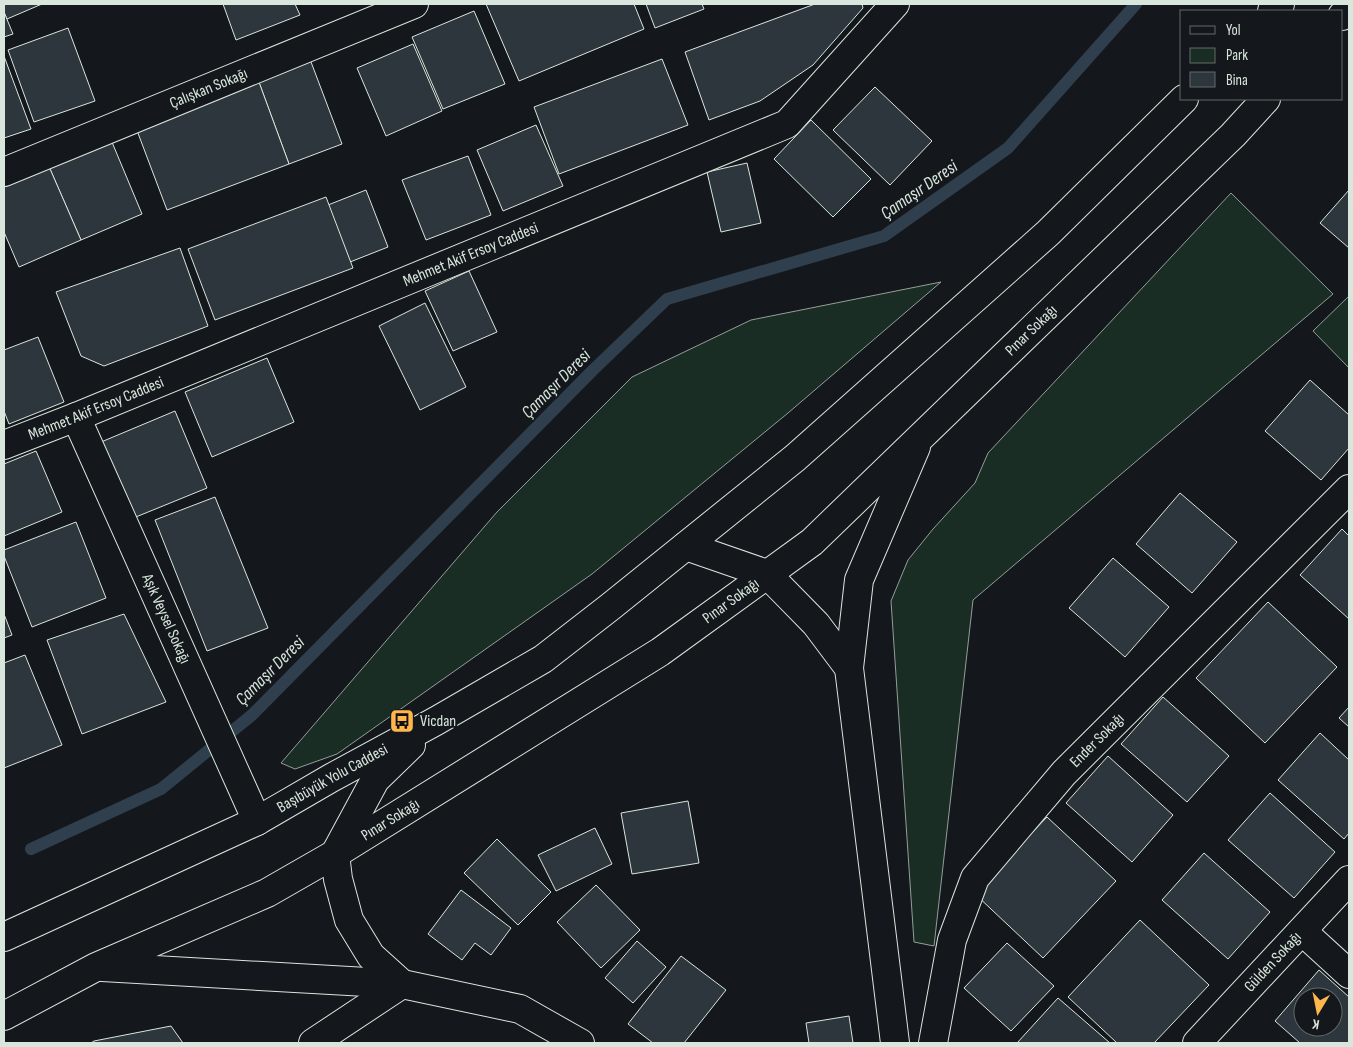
<svg xmlns="http://www.w3.org/2000/svg" width="1353" height="1047" viewBox="0 0 1353 1047" font-family="'Sofia Sans Condensed',sans-serif">
  <style>
    .green { fill: #1a2d24; stroke: #939e99 }
    .lines { fill: none; stroke-linecap: round; stroke-linejoin: round }
    .stream { stroke: #2f3f4d; stroke-width: 12 }
    .building { fill: #2c363c; stroke: #d8e6dc; fill-rule: evenodd }
    .street-casing { stroke: #d8e6dc; stroke-width: 30 }
    .secondary-casing { stroke: #d8e6dc; stroke-width: 30 }
    .street { stroke: #14181c; stroke-width: 28 }
    .secondary { stroke: #14181c; stroke-width: 28 }
    .labels { text-anchor: middle; dominant-baseline: central; stroke-width: 4; stroke-linejoin: round; paint-order: stroke }
    .street-label { font-size: 16px; fill: #d8e6dc; stroke: #14181c }
    .poi-label { font-size: 16px; fill: #d8e6dc; stroke: #14181c; text-anchor: start }
    .water-label { font-size: 18px; font-style: italic; fill: #d8e6dc; stroke: #14181c }
  </style>
  <rect width="100%" height="100%" fill="#14181c"/>
  <!-- green -->
  <g class="green">
    <polygon points="1231,193 1333,294 973,600 934,946 914,942 891,601 908,560 933,529 975,483 988,453"/>
    <polygon points="941,282 788,413 592,574 337,754 295,769 281,763 497,512 632,377 751,320"/>
    <polygon points="1349,296 1349,368 1313,331"/>
  </g>
  <g class="lines">
    <!-- stream -->
    <polyline class="stream" points="31,849 161,789 252,715 593,370 667,299 884,236 1008,148 1136,4"/>
  </g>
  <!-- building -->
  <g class="building">
    <polygon points="4,4 42,4 7,19 4,12"/>
    <polygon points="223,4 295,4 300,15 236,40"/>
    <polygon points="486,4 634,4 644,29 519,81"/>
    <polygon points="646,4 702,4 704,9 655,28"/>
    <polygon points="815,4 862,4 863,8 813,65 760,101 709,120 685,52"/>
    <polygon points="474,11 505,84 443,109 412,37"/>
    <polygon points="4,12 13,34 4,37"/>
    <polygon points="68,28 95,101 34,122 8,50"/>
    <polygon points="413,44 442,111 386,136 357,68"/>
    <polygon points="308,54 342,144 289,164 256,74"/>
    <polygon points="4,56 31,129 4,138"/>
    <polygon points="662,59 688,125 559,174 534,107"/>
    <polygon points="256,74 289,164 167,210 133,120"/>
    <polygon points="875,87 932,141 890,185 833,130"/>
    <polygon points="811,120 871,179 833,217 774,159"/>
    <polygon points="536,125 563,186 503,211 477,150"/>
    <polygon points="109,135 142,214 81,240 47,162"/>
    <polygon points="468,156 491,215 426,240 402,180"/>
    <polygon points="47,162 81,240 19,267 4,232 4,180"/>
    <polygon points="747,163 761,223 721,232 707,172"/>
    <polygon points="366,190 388,247 350,262 328,205"/>
    <polygon points="1349,190 1349,248 1320,223"/>
    <polygon points="326,197 353,268 215,320 188,249"/>
    <polygon points="180,248 208,326 104,366 81,356 56,292"/>
    <polygon points="469,271 497,332 453,351 425,291"/>
    <polygon points="425,303 466,387 420,410 379,326"/>
    <polygon points="38,337 64,402 9,424 4,411 4,350"/>
    <polygon points="267,358 294,422 212,457 185,392"/>
    <polygon points="1310,380 1349,415 1349,448 1321,480 1265,431"/>
    <polygon points="175,411 207,488 126,521 94,445"/>
    <polygon points="36,451 62,512 4,536 4,464"/>
    <polygon points="1180,493 1237,542 1192,593 1136,544"/>
    <polygon points="215,497 268,628 207,651 155,520"/>
    <polygon points="76,522 106,598 32,627 4,556 4,550"/>
    <polygon points="1342,529 1349,536 1349,619 1300,575"/>
    <polygon points="1113,558 1169,607 1125,657 1069,608"/>
    <polygon points="1268,602 1337,667 1265,743 1196,678"/>
    <polygon points="4,614 12,635 4,638"/>
    <polygon points="124,614 166,702 82,734 47,640"/>
    <polygon points="25,655 62,745 4,768 4,663"/>
    <polygon points="1163,697 1229,756 1187,802 1121,744"/>
    <polygon points="1349,707 1349,727 1339,718"/>
    <polygon points="1320,733 1349,760 1349,833 1344,839 1278,780"/>
    <polygon points="1108,756 1173,815 1132,862 1066,803"/>
    <polygon points="1270,793 1335,852 1294,898 1228,840"/>
    <polygon points="688,801 699,863 632,874 621,813"/>
    <polygon points="1047,817 1116,881 1043,958 974,893"/>
    <polygon points="595,828 612,864 556,891 538,855"/>
    <polygon points="497,839 551,892 518,925 464,873"/>
    <polygon points="1204,853 1270,912 1228,959 1162,900"/>
    <polygon points="596,885 640,930 601,968 557,922"/>
    <polygon points="461,890 511,928 491,955 475,943 462,960 428,934"/>
    <polygon points="1140,920 1209,985 1154,1043 1117,1043 1068,997"/>
    <polygon points="637,941 666,967 633,1003 605,978"/>
    <polygon points="1007,943 1054,986 1011,1031 964,988"/>
    <polygon points="681,956 726,990 684,1043 653,1043 628,1024"/>
    <path d="M1319,970L1349,997V1043H1300L1275,1021ZM1303,997H1333V1027H1303Z"/>
    <polygon points="1058,998 1110,1043 1017,1043"/>
    <polygon points="849,1016 853,1043 809,1043 806,1023"/>
    <polygon points="171,1026 183,1043 91,1043 94,1041"/>
  </g>
  <g class="lines">
    <defs>
      <g id="street">
        <path id="s1" d="M4,172L414,4"/>
        <path id="s2" d="M76,417L257,821"/>
        <path id="s3" d="M4,445L76,417L787,124L895,4"/>
        <polyline points="1302,931 1349,974"/>
        <polyline points="313,1043 402,984"/>
        <path id="s4" d="M933,1043L952,940L975,878L1064,773L1349,489"/>
        <path id="s5" d="M1197,1043L1349,880"/>
      </g>
      <g id="secondary">
        <polyline points="1272,11 1280,4"/>
        <polyline points="1342,16 1349,8"/>
        <polyline points="686,546 767,574 816,624 849,668"/>
        <path id="s6" d="M4,937L257,821L331,778L436,721L543,659L610,607L795,458L1048,233L1184,99"/>
        <polyline points="102,967 402,984 520,1009 580,1043"/>
        <polyline points="402,984 371,956 349,920 338,879 335,854 375,780 411,745"/>
        <path id="s7" d="M4,1016L96,967L267,893L335,854L660,652L812,542L1233,135L1266,99"/>
        <polyline points="895,1043 849,668 859,580 916,447"/>
      </g>
    </defs>
    <!-- street casing -->
    <use href="#street" class="street-casing"/>
    <!-- secondary casing -->
    <use href="#secondary" class="secondary-casing"/>
    <!-- street -->
    <use href="#street" class="street"/>
    <!-- secondary -->
    <use href="#secondary" class="secondary"/>
  </g>
  <!-- icons -->
  <defs>
    <symbol id="bus-square" viewBox="-11 -11 22 22"><rect x="-9" y="-9" width="18" height="18" rx="4" fill="#ffb74d" stroke="#14181c"/><path d="M-5-6H5V4H4V6H2V4H-2V6H-4V4H-5ZM-3.5-4V0h7V-4ZM-3.5 1.2v1.5H-2V1.2ZM2 1.2v1.5H3.5V1.2Z" fill="#111"/></symbol>
  </defs>
  <g fill-rule="evenodd">
    <use href="#bus-square" x="388" y="707" width="28" height="28"/>
  </g>
  <g class="labels">
    <!-- street labels -->
    <g class="street-label">
      <text stroke="none"><textPath href="#s1" startOffset="221">Çalışkan Sokağı</textPath></text>
      <text stroke="none"><textPath href="#s3" startOffset="504">Mehmet Akif Ersoy Caddesi</textPath></text>
      <text stroke="none"><textPath href="#s7" startOffset="1244">Pınar Sokağı</textPath></text>
      <text stroke="none"><textPath href="#s3" startOffset="99">Mehmet Akif Ersoy Caddesi</textPath></text>
      <text stroke="none"><textPath href="#s7" startOffset="839">Pınar Sokağı</textPath></text>
      <text stroke="none"><textPath href="#s2" startOffset="221">Aşık Veysel Sokağı</textPath></text>
      <text stroke="none"><textPath href="#s4" startOffset="355">Ender Sokağı</textPath></text>
      <text stroke="none"><textPath href="#s6" startOffset="365">Başıbüyük Yolu Caddesi</textPath></text>
      <text stroke="none"><textPath href="#s7" startOffset="434">Pınar Sokağı</textPath></text>
      <text stroke="none"><textPath href="#s5" startOffset="111">Gülden Sokağı</textPath></text>
    </g>
    <!-- poi labels -->
    <g class="poi-label">
      <text x="420" y="721">Vicdan</text>
    </g>
    <!-- water labels -->
    <g class="water-label">
      <text transform="translate(919 190) rotate(-35)">Çamaşır Deresi</text>
      <text transform="translate(556 384) rotate(-45)">Çamaşır Deresi</text>
      <text transform="translate(270 671) rotate(-45)">Çamaşır Deresi</text>
    </g>
  </g>
  <!-- border -->
  <rect width="1353" height="1047" fill="none" stroke="#d8e6dc" stroke-width="10"/>
  <!-- legend -->
  <rect x="1180" y="10" width="162" height="90" fill="#14181c" stroke="#626a69"/>
  <rect x="1190" y="26" width="25" height="8" fill="#14181c" stroke="#626a69"/>
  <text x="1226" y="35" font-size="15" fill="#d8e6dc">Yol</text>
  <rect x="1190" y="48" width="25" height="15" fill="#1a2d24" stroke="#626a69"/>
  <text x="1226" y="60" font-size="15" fill="#d8e6dc">Park</text>
  <rect x="1190" y="72" width="25" height="15" fill="#2c363c" stroke="#626a69"/>
  <text x="1226" y="85" font-size="15" fill="#d8e6dc">Bina</text>
  <!-- north arrow -->
  <g transform="translate(1318 1012) rotate(190)"><circle r="24" fill="#14181c" stroke="#626a69"/>
  <path d="M0-4L9 19L0 12L-9 19Z" fill="#ffb74d"/>
  <text y="-8" font-size="14" font-weight="bold" text-anchor="middle" fill="#d8e6dc">K</text>
  </g>
</svg>
